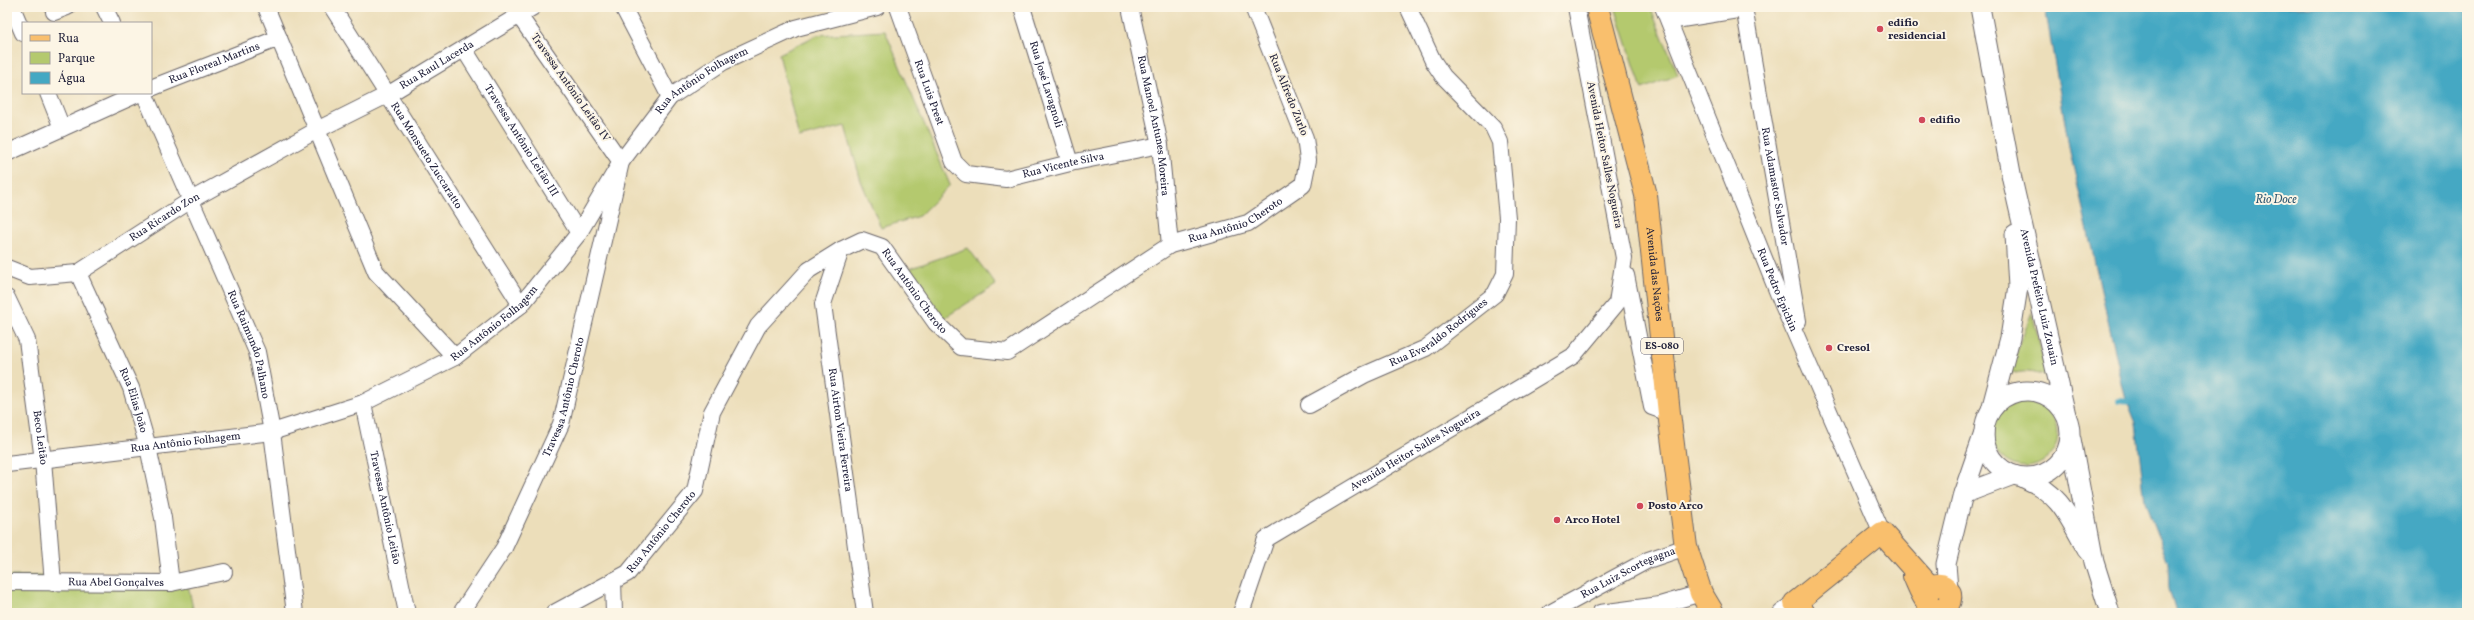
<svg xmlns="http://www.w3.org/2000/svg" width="2474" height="620" viewBox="0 0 2474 620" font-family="Vollkorn,serif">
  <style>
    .green { fill: #b4c96e; stroke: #6b7654 }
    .water { fill: #44a8c3; stroke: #33657f }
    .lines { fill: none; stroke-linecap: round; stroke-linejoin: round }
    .stream { stroke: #44a8c3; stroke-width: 6 }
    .minor-casing { stroke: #696467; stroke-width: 18 }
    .tertiary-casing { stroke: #696467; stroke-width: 21 }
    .primary-casing { stroke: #696467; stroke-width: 24 }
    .minor { stroke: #fff; stroke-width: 16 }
    .tertiary { stroke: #fff; stroke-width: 19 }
    .primary { stroke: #f9bf6d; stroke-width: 22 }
    .poi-dot { fill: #d1495b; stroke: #fcf5e5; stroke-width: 1.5 }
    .labels { text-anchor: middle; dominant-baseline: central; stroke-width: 4; stroke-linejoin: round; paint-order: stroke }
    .shield { fill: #fcf5e5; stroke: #63616e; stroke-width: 1 }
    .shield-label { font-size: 10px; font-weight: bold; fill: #22223b }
    .poi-label { font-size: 11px; font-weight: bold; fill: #22223b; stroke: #fcf5e5; text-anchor: start }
    .street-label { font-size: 11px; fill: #22223b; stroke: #fcf5e5 }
    .water-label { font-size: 12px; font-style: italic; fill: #305871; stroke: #fcf5e5 }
  </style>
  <rect width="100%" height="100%" fill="#fcf5e5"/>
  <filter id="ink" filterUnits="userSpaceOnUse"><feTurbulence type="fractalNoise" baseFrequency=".025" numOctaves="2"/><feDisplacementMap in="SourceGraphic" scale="8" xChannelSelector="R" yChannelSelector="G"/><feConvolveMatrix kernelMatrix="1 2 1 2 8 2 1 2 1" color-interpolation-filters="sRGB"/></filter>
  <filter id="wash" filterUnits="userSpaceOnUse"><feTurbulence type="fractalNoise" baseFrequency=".012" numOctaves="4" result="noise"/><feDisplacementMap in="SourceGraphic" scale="16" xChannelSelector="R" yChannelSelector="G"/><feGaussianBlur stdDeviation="0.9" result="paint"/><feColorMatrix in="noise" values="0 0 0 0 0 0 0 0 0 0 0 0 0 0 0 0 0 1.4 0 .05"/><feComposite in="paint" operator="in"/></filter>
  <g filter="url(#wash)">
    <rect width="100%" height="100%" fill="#ecdeba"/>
    <!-- green -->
    <g class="green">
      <polygon points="1615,7 1650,7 1678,75 1642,89"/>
      <polygon points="885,31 950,185 919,216 881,228 861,181 845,126 799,138 779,54 817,35"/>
      <polygon points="968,248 996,285 941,320 906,270"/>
      <path d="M2032,312L2047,377C2032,371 2024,370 2008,375Z"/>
      <circle cx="2025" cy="434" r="33"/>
      <polygon points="7,576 186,576 194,613 7,613"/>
    </g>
    <!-- water -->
    <polygon class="water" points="2045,7 2467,7 2467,613 2176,613 2169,589 2168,562 2145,502 2136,423 2125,396 2070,152"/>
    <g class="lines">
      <!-- stream -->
      <polyline class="stream" points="2119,401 2134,402"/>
    </g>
  </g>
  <g filter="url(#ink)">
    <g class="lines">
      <defs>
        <g id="minor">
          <polyline points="12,7 23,33"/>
          <polyline points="104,7 112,23"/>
          <polyline points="266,7 376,272 455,357"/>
          <path id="s1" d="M332,7L521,305"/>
          <polyline points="623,7 670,97"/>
          <path id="s2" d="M898,7L954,162L966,174L1006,179L1070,163L1160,145"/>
          <path id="s3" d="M1022,7L1070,163"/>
          <path id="s4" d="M1130,7L1160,145L1170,245"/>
          <path id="s5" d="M1663,7L1782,303L1882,533"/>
          <path id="s6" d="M1744,7L1798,321"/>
          <polyline points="54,12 67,7"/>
          <polyline points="1669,21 1744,9"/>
          <path id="s7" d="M464,49L579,233"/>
          <path id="s8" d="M151,88L279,38"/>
          <polyline points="48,93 62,128"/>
          <path id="s9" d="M144,93L257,352L272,432L295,613"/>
          <polyline points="7,153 140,93"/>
          <path id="s10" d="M841,250L823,304L865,613"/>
          <path id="s11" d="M7,268L30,277L78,273L191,200L317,130L389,94L533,7"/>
          <path id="s12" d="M78,273L131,388L148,447L163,518L171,583"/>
          <polyline points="1626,275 1652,407 1669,413"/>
          <path id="s13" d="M7,298L27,340L43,460L53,583"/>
          <path id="s14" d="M363,403L407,613"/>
          <path id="s15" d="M1309,405L1364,375L1426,348L1495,294L1505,274L1507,218L1500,142L1493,127L1443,76L1433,61L1408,7"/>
          <path id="s16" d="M7,464L272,432L363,403L455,357L521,305L579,233L621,162L670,97L723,62L796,28L877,7"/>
          <polyline points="613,581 614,613"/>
          <path id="s17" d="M7,582L171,583L224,572"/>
          <path id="s18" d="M461,613L504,548L561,424L621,162L518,14"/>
          <path id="s19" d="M554,613L628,573L695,491L712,412L758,326L809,270L841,250L862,240L882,247L936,323L961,347L1007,352L1170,245L1248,223L1303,185L1308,160L1305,138L1253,7"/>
          <path id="s20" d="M1241,613L1266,539L1573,356L1617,303L1624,258L1576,7"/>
          <path id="s21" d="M1550,613L1648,560L1686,547"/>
          <polyline points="1600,613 1660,605 1701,593"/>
          <polyline points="1781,613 1795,603"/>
        </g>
        <g id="tertiary">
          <path id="s22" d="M1980,7L2012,179L2066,415"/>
          <circle cx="2027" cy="434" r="43"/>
          <polyline points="1991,410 2010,338 2018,287 2015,234"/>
          <polyline points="2071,439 2094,562 2110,613"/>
          <path d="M2024,478C2061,494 2068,516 2087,550"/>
          <polyline points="1963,494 2013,475"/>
          <polyline points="1948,589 1946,564 1963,494 1984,433"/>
        </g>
        <g id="primary">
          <path id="s23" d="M1597,7L1646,195L1669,413L1686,547L1701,593L1713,613"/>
          <path d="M1914,576C1919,586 1929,619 1945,607C1950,604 1951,598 1950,593C1945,585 1939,583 1930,587L1926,598"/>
          <polyline points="1804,613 1795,603 1882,533 1930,587"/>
        </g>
      </defs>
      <!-- minor casing -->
      <use href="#minor" class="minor-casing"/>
      <!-- tertiary casing -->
      <use href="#tertiary" class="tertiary-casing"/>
      <!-- primary casing -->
      <use href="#primary" class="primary-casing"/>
      <!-- minor -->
      <use href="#minor" class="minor"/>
      <!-- tertiary -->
      <use href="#tertiary" class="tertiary"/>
      <!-- primary -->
      <use href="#primary" class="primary"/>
    </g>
  </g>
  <!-- markers -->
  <g class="poi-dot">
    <circle cx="1880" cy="29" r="4"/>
    <circle cx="1922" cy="120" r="4"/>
    <circle cx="1829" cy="348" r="4"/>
    <circle cx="1640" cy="506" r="4"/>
    <circle cx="1557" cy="520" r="4"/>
  </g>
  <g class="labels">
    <!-- shield labels -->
    <rect class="shield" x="1641" y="338" width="42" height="16" rx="3"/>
    <g class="shield-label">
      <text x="1662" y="346">ES-080</text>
    </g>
    <!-- poi labels -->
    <g class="poi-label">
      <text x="1888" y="23">edifio<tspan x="1888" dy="13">residencial</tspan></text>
      <text x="1930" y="120">edifio</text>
      <text x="1837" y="348">Cresol</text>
      <text x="1648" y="506">Posto Arco</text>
      <text x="1565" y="520">Arco Hotel</text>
    </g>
    <!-- street labels -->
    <g class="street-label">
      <text stroke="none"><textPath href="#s8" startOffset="68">Rua Floreal Martins</textPath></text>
      <text stroke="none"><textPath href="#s11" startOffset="488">Rua Raul Lacerda</textPath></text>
      <text stroke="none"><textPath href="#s16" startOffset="841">Rua Antônio Folhagem</textPath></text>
      <text stroke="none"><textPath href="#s3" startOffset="81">Rua José Lavagnoli</textPath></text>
      <text transform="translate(570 88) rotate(55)">Travessa Antônio Leitão IV</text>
      <text stroke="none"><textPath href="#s2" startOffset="91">Rua Luis Prest</textPath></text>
      <text transform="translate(1288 95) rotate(68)">Rua Alfredo Zurlo</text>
      <text stroke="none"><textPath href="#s4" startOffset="121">Rua Manoel Antunes Moreira</textPath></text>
      <text stroke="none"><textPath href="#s7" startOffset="108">Travessa Antônio Leitão III</textPath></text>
      <text stroke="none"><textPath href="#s1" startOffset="176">Rua Monsueto Zuccaratto</textPath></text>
      <text transform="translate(1604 155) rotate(79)">Avenida Heitor Salles Nogueira</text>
      <text stroke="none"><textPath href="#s2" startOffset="281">Rua Vicente Silva</textPath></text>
      <text stroke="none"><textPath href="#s6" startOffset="182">Rua Adamastor Salvador</textPath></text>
      <text stroke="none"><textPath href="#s11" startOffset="176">Rua Ricardo Zon</textPath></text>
      <text stroke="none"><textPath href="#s19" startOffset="966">Rua Antônio Cheroto</textPath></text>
      <text stroke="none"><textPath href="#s23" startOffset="274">Avenida das Nações</textPath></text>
      <text stroke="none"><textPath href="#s5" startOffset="305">Rua Pedro Epichin</textPath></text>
      <text stroke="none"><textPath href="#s19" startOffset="581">Rua Antônio Cheroto</textPath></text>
      <text stroke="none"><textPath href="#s22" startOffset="296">Avenida Prefeito Luiz Zouain</textPath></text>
      <text stroke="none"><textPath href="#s16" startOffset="517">Rua Antônio Folhagem</textPath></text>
      <text stroke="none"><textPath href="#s15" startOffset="149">Rua Everaldo Rodrigues</textPath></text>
      <text stroke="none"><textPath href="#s9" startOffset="273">Rua Raimundo Palhano</textPath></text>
      <text stroke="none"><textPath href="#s18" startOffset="241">Travessa Antônio Cheroto</textPath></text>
      <text stroke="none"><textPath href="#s12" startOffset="139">Rua Elias João</textPath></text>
      <text stroke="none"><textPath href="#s10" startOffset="184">Rua Airton Vieira Ferreira</textPath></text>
      <text stroke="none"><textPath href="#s13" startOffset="145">Beco Leitão</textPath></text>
      <text stroke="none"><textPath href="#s16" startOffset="180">Rua Antônio Folhagem</textPath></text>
      <text stroke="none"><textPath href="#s20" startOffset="252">Avenida Heitor Salles Nogueira</textPath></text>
      <text stroke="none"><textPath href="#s14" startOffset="107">Travessa Antônio Leitão</textPath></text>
      <text stroke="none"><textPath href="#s19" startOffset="137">Rua Antônio Cheroto</textPath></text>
      <text stroke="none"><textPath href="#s21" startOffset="88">Rua Luiz Scortegagna</textPath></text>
      <text stroke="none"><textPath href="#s17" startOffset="109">Rua Abel Gonçalves</textPath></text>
    </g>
    <!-- water labels -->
    <g class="water-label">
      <text x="2276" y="200">Rio Doce</text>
    </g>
  </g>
  <!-- margin -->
  <rect width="2474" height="620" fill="none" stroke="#fcf5e5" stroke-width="24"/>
  <!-- legend -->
  <rect x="22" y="22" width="130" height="72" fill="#fcf5e5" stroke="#a5a1a1"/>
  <rect x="30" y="35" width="20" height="6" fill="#f9bf6d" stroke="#a5a1a1"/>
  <text x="58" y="42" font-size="12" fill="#22223b">Rua</text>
  <rect x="30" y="52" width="20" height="12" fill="#b4c96e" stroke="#a5a1a1"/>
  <text x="58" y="62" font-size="12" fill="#22223b">Parque</text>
  <rect x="30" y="72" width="20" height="12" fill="#44a8c3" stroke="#a5a1a1"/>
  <text x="58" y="82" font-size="12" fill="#22223b">Água</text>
</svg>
